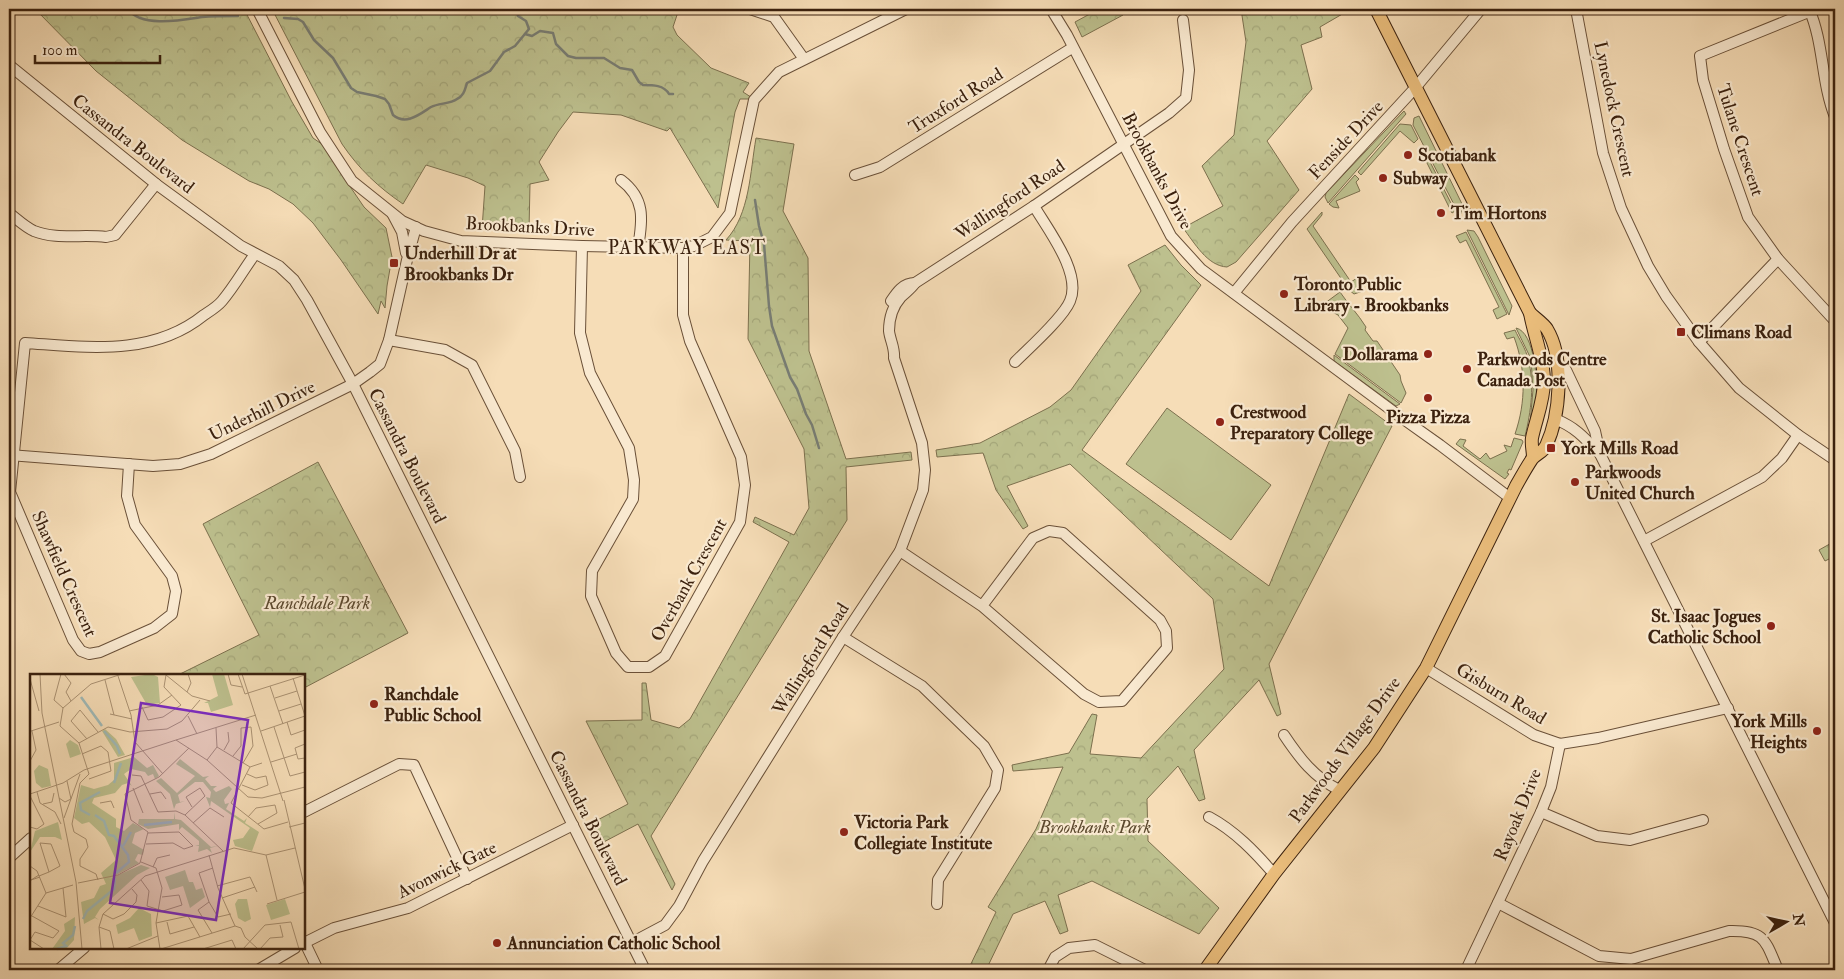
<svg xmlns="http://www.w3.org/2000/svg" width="1844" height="979" viewBox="0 0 1844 979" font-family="'IM FELL Double Pica',serif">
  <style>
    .grass { fill: #bdc08e; stroke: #7c704e }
    .forest { fill: url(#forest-crowns); stroke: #7c704e }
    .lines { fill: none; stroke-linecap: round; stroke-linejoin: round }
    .stream { stroke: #787d74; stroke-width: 2.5 }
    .minor-casing { stroke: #6a5038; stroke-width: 12 }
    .major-casing { stroke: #3b210e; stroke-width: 14 }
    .minor { stroke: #f9e9d0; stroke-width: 10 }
    .major { stroke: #ebbe7c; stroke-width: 12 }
    .poi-dot { fill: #8f2418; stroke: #f9e9d0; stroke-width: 2 }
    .labels { text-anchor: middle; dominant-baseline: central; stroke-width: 4.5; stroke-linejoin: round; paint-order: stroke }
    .street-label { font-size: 18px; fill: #3b210e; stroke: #f9e9d0 }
    .poi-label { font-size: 18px; font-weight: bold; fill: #3b210e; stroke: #f9e9d0; text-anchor: start }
    .park-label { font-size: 18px; font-style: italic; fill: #5c492e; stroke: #f9e9d0 }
    .neighbourhood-label { font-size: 19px; letter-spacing: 1px; fill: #3b210e; stroke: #f9e9d0 }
    .inset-river { fill: none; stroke: #a0bab8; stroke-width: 2.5 }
    .inset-road { fill: none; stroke: #ab9273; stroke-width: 1 }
    .view { fill: #7b2cbf; fill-opacity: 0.15; stroke: #7b2cbf; stroke-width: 2.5 }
    .inset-edge { fill: none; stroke: #3b210e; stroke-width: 2.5 }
  </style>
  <defs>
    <pattern id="forest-crowns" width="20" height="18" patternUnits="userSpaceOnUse" patternTransform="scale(1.25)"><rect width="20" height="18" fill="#bdc08e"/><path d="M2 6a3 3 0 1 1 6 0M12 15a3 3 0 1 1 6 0" fill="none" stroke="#a3a579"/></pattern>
  </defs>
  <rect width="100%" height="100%" fill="#f6ddb7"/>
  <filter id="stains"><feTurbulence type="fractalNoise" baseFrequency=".004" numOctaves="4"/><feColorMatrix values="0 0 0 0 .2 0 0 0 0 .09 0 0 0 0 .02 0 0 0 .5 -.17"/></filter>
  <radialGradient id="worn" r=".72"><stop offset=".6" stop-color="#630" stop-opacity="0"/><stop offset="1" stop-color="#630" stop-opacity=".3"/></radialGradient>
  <!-- grass -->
  <g class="grass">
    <polygon points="1404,111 1406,114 1328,203 1325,197 1326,193"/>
    <polygon points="1419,116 1463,206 1460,216 1413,125 1414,118"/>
    <polygon points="1400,124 1411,125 1418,139 1414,143 1400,131 1361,175 1358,172"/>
    <polygon points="1428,158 1455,211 1452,213 1425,159"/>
    <polygon points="1355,175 1359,179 1356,182 1360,191 1336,201 1339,208 1333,207 1329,204"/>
    <polygon points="1322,212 1322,215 1313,226 1351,282 1357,278 1363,291 1354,294 1349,290 1307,229"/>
    <polygon points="1467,230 1474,231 1478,237 1512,306 1509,315"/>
    <polygon points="1466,232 1507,314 1497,319 1493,310 1499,307 1466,240 1460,243 1456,236"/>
    <path d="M1340,292C1348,304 1358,314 1366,327L1365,330L1373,341H1377L1400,375L1401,381L1406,393L1401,403L1335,354L1348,328L1338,315L1321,306Z"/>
    <path d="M1516,328C1535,332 1538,384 1536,400C1535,408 1532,416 1530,423L1533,390L1531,359Z"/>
    <path d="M1515,330C1519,339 1526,349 1528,359C1535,383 1531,412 1525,436L1515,434C1526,402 1526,369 1514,337L1507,339L1504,333Z"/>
    <polygon points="1334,355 1400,404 1396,406 1334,361"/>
    <polygon points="1167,408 1271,485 1231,540 1126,464"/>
    <polygon points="1514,438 1522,440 1523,442 1511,470 1509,469 1507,473 1509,474 1505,479 1456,444 1460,439 1466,440 1463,446 1480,459 1486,453 1490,459 1507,451 1504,445 1511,447"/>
  </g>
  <!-- forest -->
  <g class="forest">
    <polygon points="35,9 244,9 292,102 313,138 326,147 334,163 364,207 386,228 392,257 387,286 385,308 381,301 378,314 341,260 313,223 293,204 269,189 249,181 182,140 96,71"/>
    <path d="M272,9H679L673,27L677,35L711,68L749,83L743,92L754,99H740L735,112L718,208L670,128L667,131L621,115L573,112L558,132L539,162L549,180L530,184L529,230L482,229L485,186L468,178L426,165L403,204C378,187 359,169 342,144Z"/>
    <polygon points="1099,9 1125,9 1123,15 1082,37 1075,22"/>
    <path d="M1241,9H1351L1320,27L1322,37L1301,45L1312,89L1267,141L1299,190L1236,262L1227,267C1207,266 1194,242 1183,228L1223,206L1202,166L1234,135L1246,42Z"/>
    <path d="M756,138L794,144L783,211L808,258L809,351L846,459L911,452L912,460L846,467L847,520L651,836L675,884L672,890L638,824L598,845L588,825L628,804L586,721L642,720V683H646L651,720L679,728L690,719L789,542L753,522L755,517L794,535L809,508L804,449L748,339L750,241L726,240C750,214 750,172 756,138Z"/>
    <polygon points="1165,245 1181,265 1201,285 1082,450 1269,586 1349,394 1392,426 1269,664 1281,714 1277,716 1259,680 1194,750 1205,799 1199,801 1178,766 1147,799 1148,841 1219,908 1199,934 1092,881 1058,895 1068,931 1060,934 1045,901 1013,914 986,970 968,970 996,912 988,907 1036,829 1063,767 1013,771 1012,765 1069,753 1092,714 1097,715 1090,754 1141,758 1224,669 1213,599 1070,464 1007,486 1028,526 1023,529 996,490 983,453 937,457 936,450 980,443 1050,407 1071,390 1141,291 1128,265"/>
    <polygon points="318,462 408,633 304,688 304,675 178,675 259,635 203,524"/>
    <polygon points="1835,541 1835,556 1825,561 1819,550"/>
  </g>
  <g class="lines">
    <!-- stream -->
    <g class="stream">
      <path d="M128,9C141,28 182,20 202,17C214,16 226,16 238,16"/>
      <path d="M284,18L298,19L303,22L314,40L333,58L351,88L357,92L376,96L385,99L389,104L393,115C406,126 420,114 431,107C439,103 450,104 457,99C464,96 465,89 467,83L490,71L504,52L515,46L529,29L526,21L518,16L517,9"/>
      <path d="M525,34L532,36L540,31L553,33L556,44L568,56L576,58H604L620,68L632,70L639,82L643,85C653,85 664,85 669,94H673"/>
      <polyline points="755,200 759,226 764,244 769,306 772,326 790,377 797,389 806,414 812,425 819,448"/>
    </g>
    <defs>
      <g id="minor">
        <polyline points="257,9 320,132 352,181 402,221 424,231 461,241 582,246 683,248 694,246 712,237 730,213 754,100 779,72 906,9"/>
        <polyline points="750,9 774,17 804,59"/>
        <polyline points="1051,9 1067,35 1171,236 1201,269 1402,418 1440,445 1510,498"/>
        <polyline points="1576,9 1603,153 1621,208 1648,266 1666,296 1699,342 1739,388 1798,435 1835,460"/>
        <path d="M1809,9C1824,43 1821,82 1835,117"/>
        <polyline points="1811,11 1700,56 1703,80 1724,149 1748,217 1778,259 1835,321"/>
        <polyline points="9,65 156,184 241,246 279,266 294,280 307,300 353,384 645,970"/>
        <polyline points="855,175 880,167 1072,48"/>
        <path d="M621,180C645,198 643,219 638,247"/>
        <path d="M9,213C17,219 25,227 34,231C56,240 83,234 106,237L115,235L156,184"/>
        <polyline points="393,215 402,232 406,253"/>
        <polyline points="582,246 580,333 590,373 629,448 634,480 633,499 592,571 591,596 616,653 628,667 649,667 665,656 740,522 745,485 741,457 690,341 683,315 683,248"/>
        <polyline points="1234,293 1292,222 1416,87 1481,9"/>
        <path d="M891,301C897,292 903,283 915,283L1034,206L1169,113L1186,98L1189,70L1183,20"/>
        <polyline points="389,340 445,350 472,365 515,451 520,477"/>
        <polyline points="1699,342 1778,259"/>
        <path d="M1015,362C1029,348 1063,318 1070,301C1082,273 1048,230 1034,206"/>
        <polyline points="1558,366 1566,370 1595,431 1600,454 1835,923"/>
        <path d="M1555,419C1575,427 1584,437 1599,453"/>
        <polyline points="9,455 153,466 180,464 211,454 353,384 370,372 380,364 389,340 407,260 416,227"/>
        <path d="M129,464L127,496L135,525L172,576L176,591L172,614L154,628L100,652L89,654L81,651L73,640L10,492L25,343C87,347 152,357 204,315C210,311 217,307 222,301C234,287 244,269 255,254"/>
        <polyline points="1644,541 1762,477 1782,458 1798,435"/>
        <polyline points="900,551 982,606 1084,694 1099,702 1122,701 1167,648 1166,631 1160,620 1063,533 1049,531 1033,538 982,606"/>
        <polyline points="843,637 922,686 984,746 998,770 995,788 938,880 937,904"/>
        <polyline points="1426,668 1534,735 1560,744 1598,738 1728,708"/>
        <path d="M1284,735C1300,759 1314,777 1339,790"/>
        <polyline points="304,812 399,764 414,765 467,879"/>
        <polyline points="1541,812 1597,836 1630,840 1703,820"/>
        <path d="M1209,817C1235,831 1255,852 1274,874"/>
        <polyline points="9,858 31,838"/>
        <path d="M1498,903L1599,956L1631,959L1729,931C1765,930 1765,940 1778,970"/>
        <path d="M633,942L665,925L679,906L703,861L843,637L900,551L923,490L925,470L922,443L894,358C895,348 890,340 889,331C889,319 893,306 901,297C906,292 911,289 915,283"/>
        <polyline points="304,943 334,928 408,908 573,825"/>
        <polyline points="305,943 318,970"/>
        <polyline points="58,970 84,948"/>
        <polyline points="258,970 295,948"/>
        <polyline points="1048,970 1055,957 1069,948 1095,945 1145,970"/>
        <polyline points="1466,970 1541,812 1551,787 1560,744"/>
      </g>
      <g id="major">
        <path d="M1376,9L1530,313C1534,336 1544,358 1544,381C1544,401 1536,419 1532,438C1531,444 1533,451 1533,457"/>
        <path d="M1205,970L1274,874L1374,748L1426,668L1516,486C1521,477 1526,468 1532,459C1536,454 1543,452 1546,446C1560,416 1565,359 1547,329C1543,323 1535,318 1530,313"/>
      </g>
    </defs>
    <!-- minor casing -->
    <use href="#minor" class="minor-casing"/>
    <!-- major casing -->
    <use href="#major" class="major-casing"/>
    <!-- minor -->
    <use href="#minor" class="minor"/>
    <!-- major -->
    <use href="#major" class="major"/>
  </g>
  <!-- markers -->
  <g class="poi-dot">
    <circle cx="1408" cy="155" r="5"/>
    <circle cx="1383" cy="178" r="5"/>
    <circle cx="1441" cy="213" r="5"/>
    <rect x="389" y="258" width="10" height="10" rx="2.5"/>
    <circle cx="1284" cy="294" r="5"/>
    <rect x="1676" y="327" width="10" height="10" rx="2.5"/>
    <circle cx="1428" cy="354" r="5"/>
    <circle cx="1467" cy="369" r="5"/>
    <circle cx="1428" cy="398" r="5"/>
    <circle cx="1220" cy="422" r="5"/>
    <rect x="1546" y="443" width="10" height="10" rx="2.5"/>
    <circle cx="1575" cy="482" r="5"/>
    <circle cx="1771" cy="626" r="5"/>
    <circle cx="374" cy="704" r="5"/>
    <circle cx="1817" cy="731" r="5"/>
    <circle cx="844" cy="832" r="5"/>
    <circle cx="497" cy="943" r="5"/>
  </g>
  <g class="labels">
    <!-- street labels -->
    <g class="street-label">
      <text transform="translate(956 101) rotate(-32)">Truxford Road</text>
      <text transform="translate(1614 109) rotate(78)">Lynedock Crescent</text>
      <text transform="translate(1346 140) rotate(-47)">Fenside Drive</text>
      <text transform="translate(1740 140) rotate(72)">Tulane Crescent</text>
      <text transform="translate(133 144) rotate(38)">Cassandra Boulevard</text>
      <text transform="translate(1157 171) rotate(62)">Brookbanks Drive</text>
      <text transform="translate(1010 200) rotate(-34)">Wallingford Road</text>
      <text transform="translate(530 227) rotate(3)">Brookbanks Drive</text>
      <text transform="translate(262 411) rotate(-26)">Underhill Drive</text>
      <text transform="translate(407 456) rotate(63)">Cassandra Boulevard</text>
      <text transform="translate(64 574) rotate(66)">Shawfield Crescent</text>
      <text transform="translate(689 580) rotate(-61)">Overbank Crescent</text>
      <text transform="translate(811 659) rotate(-58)">Wallingford Road</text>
      <text transform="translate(1501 694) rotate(31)">Gisburn Road</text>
      <text transform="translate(1345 750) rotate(-54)">Parkwoods Village Drive</text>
      <text transform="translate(1518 815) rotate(-68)">Rayoak Drive</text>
      <text transform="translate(588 818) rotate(63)">Cassandra Boulevard</text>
      <text transform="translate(447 870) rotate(-26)">Avonwick Gate</text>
    </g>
    <!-- poi labels -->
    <g class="poi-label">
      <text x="1418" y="155">Scotiabank</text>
      <text x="1393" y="178">Subway</text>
      <text x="1451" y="213">Tim Hortons</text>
      <text x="404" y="253">Underhill Dr at<tspan x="404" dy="21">Brookbanks Dr</tspan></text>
      <text x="1294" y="284">Toronto Public<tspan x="1294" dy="21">Library - Brookbanks</tspan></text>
      <text x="1691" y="332">Climans Road</text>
      <text x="1418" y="354" text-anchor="end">Dollarama</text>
      <text x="1477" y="359">Parkwoods Centre<tspan x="1477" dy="21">Canada Post</tspan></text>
      <text x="1230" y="412">Crestwood<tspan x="1230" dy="21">Preparatory College</tspan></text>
      <text x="1428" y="417" text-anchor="middle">Pizza Pizza</text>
      <text x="1561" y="448">York Mills Road</text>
      <text x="1585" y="472">Parkwoods<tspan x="1585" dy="21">United Church</tspan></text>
      <text x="1761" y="616" text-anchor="end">St. Isaac Jogues<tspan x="1761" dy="21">Catholic School</tspan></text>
      <text x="384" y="694">Ranchdale<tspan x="384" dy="21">Public School</tspan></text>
      <text x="1807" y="721" text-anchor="end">York Mills<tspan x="1807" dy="21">Heights</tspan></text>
      <text x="854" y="822">Victoria Park<tspan x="854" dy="21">Collegiate Institute</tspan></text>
      <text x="507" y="943">Annunciation Catholic School</text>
    </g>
    <!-- park labels -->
    <g class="park-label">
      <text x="317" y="603">Ranchdale Park</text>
      <text x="1095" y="827">Brookbanks Park</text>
    </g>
    <!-- neighbourhood labels -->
    <g class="neighbourhood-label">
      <text x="687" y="248">PARKWAY EAST</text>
    </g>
  </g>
  <!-- overview -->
  <g transform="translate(30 674)">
    <rect width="275" height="275" fill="#f6ddb7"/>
    <path d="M9,91L18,95L21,112L12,114L6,109L4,97ZM208,225H217L221,245L215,248L208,244L205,230Z" fill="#bdc08e"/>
    <path d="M122,0L128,3L130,29L117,31L101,3ZM182,0H194L203,31L181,38L178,29H174L188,22ZM75,55L86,65L95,81L88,83L72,57ZM40,66L48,71L51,80L40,84L36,70ZM104,83L117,94L123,91L129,102L125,105L123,100L118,102L115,98L101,95L94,100L102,112L98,109L92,111L85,119L64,124L62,129L86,145V153L94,157L103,149L114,155L105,159L102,169L114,176L113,181L108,180L105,186L109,189L79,205L111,191L120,194L107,201L70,235L65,243L69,246L65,244L54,250L51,228L64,224L70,212L76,210L71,199L86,186L75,163L59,148L52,150L44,144L51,111L64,115L78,111L84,106V89ZM150,85L173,103L179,102L175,105L181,112H187L183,115L186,118L199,112L202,115L194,126L195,130L199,129L196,135L214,147L217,144L215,149L229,158L222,177L205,172L203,166L213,164L220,154L181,127L180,133L176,123L180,124L181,118L173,108H165L148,121L150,128L155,127L146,130L144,135L140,120L126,107L131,104L147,119L165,102L146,90ZM145,138V145L151,146L181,173L188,172L180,174L182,179L177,175L168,178L169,172L165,171H169V167L152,153L149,156V150L118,155L108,150L109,145H144ZM28,148L32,166L25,163H10L0,178L5,157ZM155,196L159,208H163L166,216L172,214L175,223L160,234L153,212L140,216L135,203ZM255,225L260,240L241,246L236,231ZM109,234L121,240L122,262L109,267L104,254L88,260L86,251L100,244ZM45,243L44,266L36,275H22L35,257L34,250Z" fill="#bdc08e"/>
    <path class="inset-river" d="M51,23L72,52M74,57L87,72L90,80M84,109L91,89M60,141L51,136L50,129L70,118M65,141L74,147L79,161L84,162L98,181L99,188L86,199M114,151L142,148M93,172L101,158M53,245L57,237L84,215L85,204M27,275L36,272L33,269L43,261L45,252"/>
    <path class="inset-road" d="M10,0L12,39L46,208L52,275M31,0L24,26L33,34M34,0L41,9L36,18L41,27M198,0L201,11L212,13M208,0L215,20L275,1M212,0L253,127M136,1L162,22L180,27M88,2L101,41L105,68L133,100M263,4L275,42M0,5L9,37M75,6L84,41M240,12L253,50M157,18L161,9L158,0M245,24L267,17M112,33L118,46L133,43L151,31L134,13L136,1M99,37L128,31L142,21M249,37L271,30M80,40L102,45M158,42L167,60M257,48L261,61L275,56M244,53L260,102L275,98M186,54L187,73M1,57L29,48M231,57L275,42M57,65L41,47L50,36L68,58M146,66L226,41M49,69L59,100L50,109L42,150L44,158L56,165L58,173L50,185V192L66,200L68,206M49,69L78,53L100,58L137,55L152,47L170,26M49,69L30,52L33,34L61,10L92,0M275,70L265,74L268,85L275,84M187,73L220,93M194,76L199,67L198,58M52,80L71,72L78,78L81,97L59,105M203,82L211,72V54L221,53L223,72L213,89M177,86L187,73M0,87L6,76L2,57M241,88L267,80M232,89L220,93L201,129L234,155L258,148M102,101L111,102L128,138L146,137L155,141L193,177M212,111L225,116L238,111L236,102L226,104L217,100M103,114L113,139M7,118L10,129L25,138L31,150M0,120L33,109L54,96L146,66L177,86L218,123L232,124L275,113M120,120L131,118L136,125M0,122L14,150L7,155L0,153M29,124L35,128L41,125L37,107M254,126L275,215M70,129L81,127L84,134M13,130L22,128L24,119M155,141L175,122L170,114L156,123L162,133M218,143L226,134L245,131L247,139L228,150M34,144L50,100M163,149L180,134L194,143M259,153L275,149M116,170L143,169L154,175L163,172L149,158L118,159M179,181L188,214L205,252M236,181L247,226M111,188L126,194L132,214L126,249L130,275M0,192L7,197L16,219M123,193L127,184L140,181M183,194L169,199L179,228L188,243L201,240M9,201L1,206L10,203M9,202L19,198L30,192L21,170L10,169L19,198M111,206L119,217L117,232L133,237L152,231L149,221L132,223M48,209L88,201L110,189L118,158L101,146L95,120L129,103L159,74M187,212L220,203L227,218M192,224L225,213M179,228L168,236L182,259M237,230L275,218M8,232L36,243L33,214M73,240L83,245L94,240L106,228L107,221L102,215M0,244L16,219L43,211M137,248L140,260L164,253M126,249L158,242L170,263M205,252L211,254L215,263L228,275M69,253L80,257L84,275M0,266L5,258L23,264L29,257L2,242M0,266L14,275M71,275L69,253L73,240L115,202L204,174L236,181L265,174M96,275L128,262M131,275L205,252M173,275L202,266L206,275M213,275L235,251L261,248L269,275M230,275L240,264L253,263L250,251"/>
    <path class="view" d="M111,29L218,46L186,246L80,229Z"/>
    <rect width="275" height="275" class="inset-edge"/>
  </g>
  <!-- margin -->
  <rect width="1844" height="979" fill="none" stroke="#f6ddb7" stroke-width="30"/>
  <rect x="10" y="10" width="1824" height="959" fill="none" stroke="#3b210e" stroke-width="2.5"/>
  <rect x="15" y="15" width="1814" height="949" fill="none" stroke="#3b210e"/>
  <!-- north arrow -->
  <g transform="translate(1786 922) rotate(81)" stroke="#f9e9d0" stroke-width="4" paint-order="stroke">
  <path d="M0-4L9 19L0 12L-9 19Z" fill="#3b210e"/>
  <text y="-8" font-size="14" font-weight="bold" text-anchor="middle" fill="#3b210e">N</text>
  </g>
  <!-- scale -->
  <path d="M35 55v8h125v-8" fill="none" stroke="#3b210e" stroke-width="2.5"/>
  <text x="42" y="55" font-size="15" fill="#3b210e" stroke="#f9e9d0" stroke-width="4" paint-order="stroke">100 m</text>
  <rect width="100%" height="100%" filter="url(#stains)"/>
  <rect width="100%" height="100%" fill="url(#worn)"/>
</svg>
